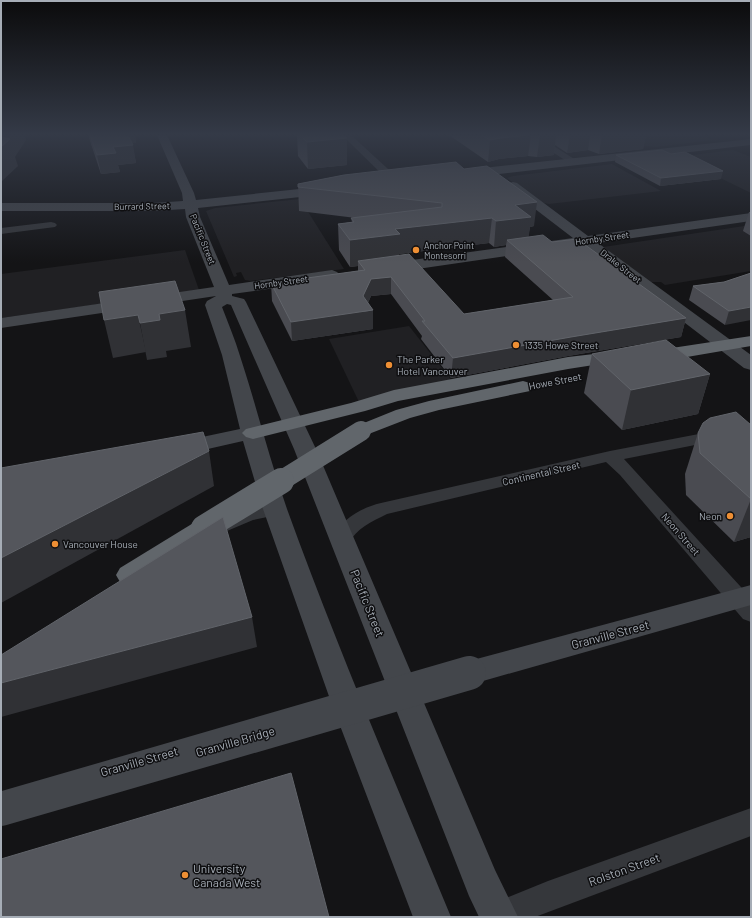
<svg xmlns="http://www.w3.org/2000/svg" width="752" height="918" viewBox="0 0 752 918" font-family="Barlow,sans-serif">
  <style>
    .built { fill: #202023 }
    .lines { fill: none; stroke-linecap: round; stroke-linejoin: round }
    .street { fill: #35373b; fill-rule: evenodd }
    .secondary { fill: #43464b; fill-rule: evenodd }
    .highway { fill: #61666b; fill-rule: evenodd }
    .secondary-bridge { stroke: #43464b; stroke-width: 34 }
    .highway-bridge-far1 { stroke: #61666b; stroke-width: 20 }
    .highway-bridge { stroke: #61666b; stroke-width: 26 }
    .wall { fill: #4a4b51; fill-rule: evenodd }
    .shaded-wall { fill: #303135 }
    .building { fill: #54565c; stroke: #61646a }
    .poi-dot { fill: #ee8f34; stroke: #0f0f11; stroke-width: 1.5 }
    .labels { text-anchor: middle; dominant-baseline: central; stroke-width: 3; stroke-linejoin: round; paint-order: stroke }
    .far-street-label { font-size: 9px; fill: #a6adb6; stroke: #0f0f11 }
    .far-poi-label { font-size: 9px; fill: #a6adb6; stroke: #0f0f11; text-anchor: start }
    .poi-label { font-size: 10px; fill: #a6adb6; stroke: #0f0f11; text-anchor: start }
    .street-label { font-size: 10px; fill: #a6adb6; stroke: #0f0f11 }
    .near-street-label { font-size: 12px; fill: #a6adb6; stroke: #0f0f11 }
    .near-poi-label { font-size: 12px; fill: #a6adb6; stroke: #0f0f11; text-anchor: start }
  </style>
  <rect width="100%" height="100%" fill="#141416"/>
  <!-- built -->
  <g class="built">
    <polygon points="621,135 703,135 712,140 656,147 643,146"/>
    <polygon points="733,150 751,157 751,193 677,157"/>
    <polygon points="612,164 661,191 549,204 539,202 507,178 513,176"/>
    <polygon points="300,199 344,269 251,281 245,280 241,272 236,273 237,276 234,277 206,211 215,208"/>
    <polygon points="751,225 751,271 665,285 661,282 651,282 603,247"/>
    <polygon points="185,250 199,290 1,318 1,274"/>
    <polygon points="409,326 453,382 359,402 329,339"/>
  </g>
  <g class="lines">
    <!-- street -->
    <g class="street">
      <polygon points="342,135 351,135 400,180 401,182 400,184 392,184"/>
      <polygon points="526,135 536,135 579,162 574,165 571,164"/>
      <polygon points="51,222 55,223 57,225 55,227 1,234 1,228"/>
      <path d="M751,424V434L624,459L751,598V622L743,619L620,475L606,462L387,514C371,522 357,528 348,544L341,546L334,544L331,539C341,520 360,508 381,503L610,451Z"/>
      <path d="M275,503L282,504L285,509L282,514L253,520L227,531L220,529L217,524C225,510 260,506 275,503Z"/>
      <polygon points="751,808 751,836 535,917 481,917 486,906 548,881"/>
    </g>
    <!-- secondary -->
    <g class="secondary">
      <path d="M157,135H167L194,193L196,200L328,186L332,187L334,190L332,193L328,194L198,208L200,217L229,285L332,270L337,272L340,275L337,278L332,280L232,294V296L244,299L246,302L316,449L495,870L518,917H479L469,896L294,449L231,305L227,304L222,307C228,323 235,339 240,356C257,408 269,458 287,509C337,647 395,782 451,917H413L331,702L263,509L243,441L177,456L169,454L166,449L169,444L240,429L222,355L205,305L207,301L216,296L1,328V318L214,287L186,217L185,209L153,211H1V203H153L183,201L182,193Z"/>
      <polygon points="751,139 751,145 464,178 460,177 458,174 460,171 464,170"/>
      <polygon points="513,182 517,183 588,236 751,213 751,221 598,243 751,355 751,370 744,368 583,245 390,273 385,271 382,268 385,265 390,263 573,238 509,189 507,186 509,183"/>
      <polygon points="751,585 751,605 469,685 459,682 454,673 459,664 469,661"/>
    </g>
    <!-- highway -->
    <g class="highway">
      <polygon points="751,336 751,346 652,363 646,361 643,357 646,353 652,351"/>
      <polygon points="620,351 626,352 629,356 626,360 568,369 398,401 365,411 253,439 246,437 242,433 246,429 351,403 394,390 568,357"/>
      <polygon points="523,381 530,383 533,387 530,391 439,410 410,418 361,437 354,435 351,431 354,427 396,410 429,401"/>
      <polygon points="204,520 213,522 216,528 213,534 138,582 129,585 120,582 116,575 120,568 195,522"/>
    </g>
    <!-- secondary-bridge -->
    <polyline class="secondary-bridge" points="1,809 469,673"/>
    <!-- highway-bridge-far1 -->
    <polyline class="highway-bridge-far1" points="279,482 361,431"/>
    <!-- highway-bridge -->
    <polyline class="highway-bridge" points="204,528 281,481"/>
  </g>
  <!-- wall -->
  <g class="wall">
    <polygon points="88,135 135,135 136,143 132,143 136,163 118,165 120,172 101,174"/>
    <polygon points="297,135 343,135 347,165 308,169 298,156"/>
    <polygon points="449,135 646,135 643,149 599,154 588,150 567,153 555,145 554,155 537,157 528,156 499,159 488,162"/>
    <polygon points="616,155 721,179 660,186 615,162"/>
    <path d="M344,175L534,226L530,227L528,237L552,242L686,318L681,337L568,356L451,378L421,339L422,336L391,294L371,296L368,303L373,310V329L292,341L272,301L271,283L358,271V266L350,267L339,250L338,224L352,222L351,218H356L299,211L298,184ZM489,243L494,247L506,245L505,257L553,300L464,314L399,255V254Z"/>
    <polygon points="749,212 751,212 751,236 743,231"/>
    <polygon points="751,273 725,325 689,300 693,286 724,282"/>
    <polygon points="592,354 710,374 698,414 622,430 584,393"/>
    <polygon points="751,425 751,537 734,542 686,495 685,474 698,433"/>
  </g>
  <!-- shaded-wall -->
  <g class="shaded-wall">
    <polygon points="4,135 25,135 26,140 15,157 18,166 2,181 1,179 1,147 2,137"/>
    <polygon points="126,135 135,135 136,143 128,143"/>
    <polygon points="525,135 531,135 528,156 499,159 488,162 490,140 501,138"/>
    <polygon points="540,135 556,135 554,155 537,157"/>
    <polygon points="570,135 590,135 588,150 567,153"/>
    <polygon points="602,135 646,135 643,149 599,154"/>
    <polygon points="347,138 347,165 308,169 307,142"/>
    <polygon points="133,145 136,163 118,165 120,172 101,174 97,155 113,147"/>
    <polygon points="723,171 721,179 660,186 661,178"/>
    <polygon points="537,202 534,226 530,227 528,242 507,240 506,245 494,247 496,221 515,205"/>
    <polygon points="492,218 489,243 399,254 399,260 358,261 358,266 350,267 350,240 395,229"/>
    <polygon points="391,277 391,294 371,296 364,312 373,310 373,329 292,341 291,322 363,296 371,279"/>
    <polygon points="751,307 751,320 725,325 729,311"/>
    <polygon points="185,310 191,347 166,351 167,357 147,360 140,323 159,314"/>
    <polygon points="138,315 146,352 113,358 104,320"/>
    <polygon points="686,318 681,337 568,356 451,378 453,358 571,337"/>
    <polygon points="710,374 698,414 622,430 631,390"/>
    <polygon points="209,451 214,486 1,603 1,558"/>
    <polygon points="751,499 751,537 734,542"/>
    <polygon points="252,617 257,647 1,717 1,683"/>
  </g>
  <!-- building -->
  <g class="building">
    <polygon points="1,135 4,135 2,137 10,139 1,147"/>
    <polygon points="90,135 128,135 133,145 113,147 116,153 97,155"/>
    <polygon points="300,135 343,135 347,138 307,142"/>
    <polygon points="482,135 527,135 501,138 490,140"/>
    <polygon points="662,150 671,154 685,152 723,171 661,178 616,155"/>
    <polygon points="456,162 464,169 487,166 537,202 515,205 531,217 496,221 492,218 395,229 400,234 350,240 338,224 354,222 351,218 442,207 442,203 298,187 298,184 344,175"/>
    <polygon points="543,235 552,242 577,239 686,318 571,337 453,358 422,321 425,321 391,277 371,279 363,296 373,310 291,322 271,283 365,270 358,261 409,254 464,314 573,297 507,240"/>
    <polygon points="751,273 751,307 729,311 693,286 724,282"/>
    <polygon points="175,281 185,310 159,314 160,320 140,323 138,315 104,320 99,292"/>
    <polygon points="666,340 710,374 631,390 592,354"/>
    <polygon points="736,412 751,425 751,499 700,453 698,433 703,423 710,418"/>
    <polygon points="203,432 209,451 1,558 1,468"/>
    <polygon points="223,517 252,617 1,683 1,655"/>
    <polygon points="291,773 329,917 1,917 1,859"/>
  </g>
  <!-- sky -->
  <linearGradient id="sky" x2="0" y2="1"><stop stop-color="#0b0b0c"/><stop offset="0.51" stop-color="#343a47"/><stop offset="1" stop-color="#343a47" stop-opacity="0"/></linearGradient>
  <rect width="752" height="263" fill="url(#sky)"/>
  <!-- markers -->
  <g class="poi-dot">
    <circle cx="416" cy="250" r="4"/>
    <circle cx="516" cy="345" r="4"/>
    <circle cx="389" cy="365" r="4"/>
    <circle cx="730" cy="516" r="4"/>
    <circle cx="55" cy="544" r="4"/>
    <circle cx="185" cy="875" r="4"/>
  </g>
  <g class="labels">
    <!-- far-street labels -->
    <g class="far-street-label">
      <text transform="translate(142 206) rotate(-1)">Burrard Street</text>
      <text transform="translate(602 238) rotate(-8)">Hornby Street</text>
      <text transform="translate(203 239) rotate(68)">Pacific Street</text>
      <text transform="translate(621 266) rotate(38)">Drake Street</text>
      <text transform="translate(281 282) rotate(-8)">Hornby Street</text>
    </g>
    <!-- far-poi labels -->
    <g class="far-poi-label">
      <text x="424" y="245">Anchor Point<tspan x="424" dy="10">Montesorri</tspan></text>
    </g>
    <!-- poi labels -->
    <g class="poi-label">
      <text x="524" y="345">1335 Howe Street</text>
      <text x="397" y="359">The Parker<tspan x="397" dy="12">Hotel Vancouver</tspan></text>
      <text x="722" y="516" text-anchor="end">Neon</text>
      <text x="63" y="544">Vancouver House</text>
    </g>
    <!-- street labels -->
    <g class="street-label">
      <text transform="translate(555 381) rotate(-11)">Howe Street</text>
      <text transform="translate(541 473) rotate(-13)">Continental Street</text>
      <text transform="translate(681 534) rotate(49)">Neon Street</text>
    </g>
    <!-- near-street labels -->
    <g class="near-street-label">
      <text transform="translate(368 603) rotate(68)">Pacific Street</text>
      <text transform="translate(610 634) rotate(-15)">Granville Street</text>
      <text transform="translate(235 741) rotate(-16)">Granville Bridge</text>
      <text transform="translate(139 761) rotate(-16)">Granville Street</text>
      <text transform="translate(624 869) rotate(-20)">Rolston Street</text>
    </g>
    <!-- near-poi labels -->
    <g class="near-poi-label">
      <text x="193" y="868">University<tspan x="193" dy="14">Canada West</tspan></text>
    </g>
  </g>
  <!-- border -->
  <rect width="752" height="918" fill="none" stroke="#a6adb6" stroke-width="4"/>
</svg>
